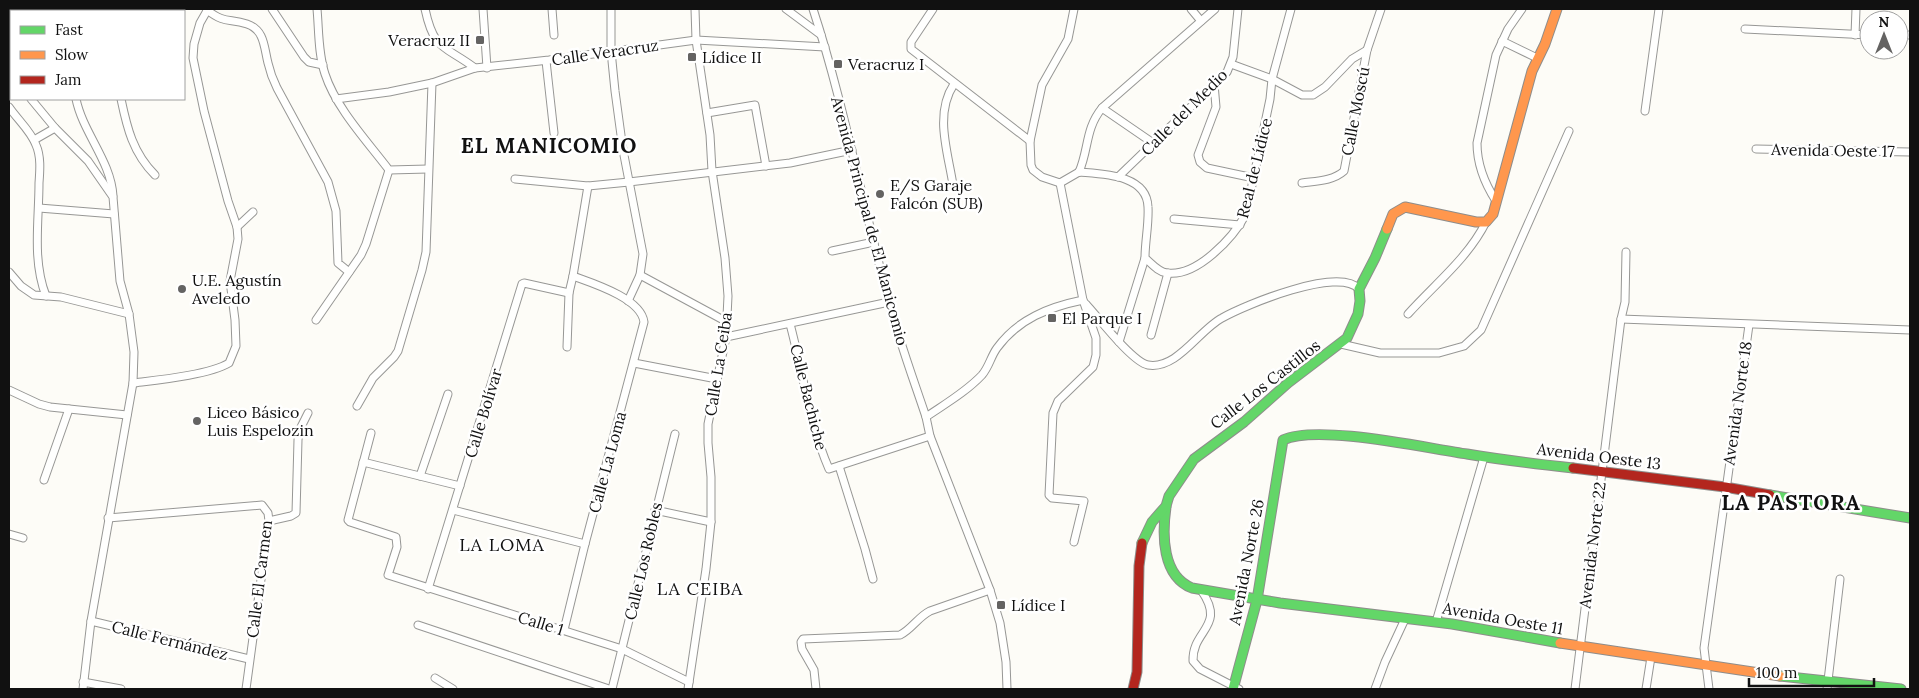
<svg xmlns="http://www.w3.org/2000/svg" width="1919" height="698" viewBox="0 0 1919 698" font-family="Lora,serif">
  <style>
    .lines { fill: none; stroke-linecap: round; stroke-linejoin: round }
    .street-casing { stroke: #979795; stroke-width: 9 }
    .fast-casing { stroke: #8e8d8b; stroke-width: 11 }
    .slow-casing { stroke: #8e8d8b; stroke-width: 11 }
    .jam-casing { stroke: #8e8d8b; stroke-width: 11 }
    .street { stroke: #fffffe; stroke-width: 7 }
    .fast { stroke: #63d668; stroke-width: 9 }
    .slow { stroke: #ff974d; stroke-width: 9 }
    .jam { stroke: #b3261e; stroke-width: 9 }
    .poi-dot { fill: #646362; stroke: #fff; stroke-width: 2 }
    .labels { text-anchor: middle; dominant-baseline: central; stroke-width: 5; stroke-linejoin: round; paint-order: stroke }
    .poi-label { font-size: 16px; fill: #111; stroke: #fff; text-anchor: start }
    .street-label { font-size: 16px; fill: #111; stroke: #fff }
    .neighbourhood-label { font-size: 18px; letter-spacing: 1px; fill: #111; stroke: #fff }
    .district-label { font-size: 21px; font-weight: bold; letter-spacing: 1px; fill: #111; stroke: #fff }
  </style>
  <rect width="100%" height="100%" fill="#fdfcf7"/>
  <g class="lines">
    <defs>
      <g id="street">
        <polyline points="38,9 38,11"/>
        <polyline points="272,9 304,57 309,62 323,65"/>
        <path d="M317,9C319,30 318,53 325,74C336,108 367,141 389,170L428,169"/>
        <path d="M425,9C434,51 444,45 475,68"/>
        <polyline points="483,9 487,68"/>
        <polyline points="552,9 554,35"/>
        <polyline points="611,9 611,51 615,91 623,150 643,254 640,275 628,301"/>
        <polyline points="786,9 821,35"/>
        <path d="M813,9C844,104 862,202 888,298C898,338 913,378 926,417L930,436L990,590L1000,623L1006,662L1007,689"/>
        <polyline points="933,9 911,42 911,49 1030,141"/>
        <polyline points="1191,9 1201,21"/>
        <path d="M207,10C225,24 229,18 247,24C265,30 264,48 268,63C270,72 273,80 277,88L328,182L336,211L338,263L349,272"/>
        <polyline points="127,11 128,9"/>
        <polyline points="1745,29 1869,35"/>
        <polyline points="1855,35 1856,9"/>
        <polyline points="1899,35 1910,35"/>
        <polyline points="1502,41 1537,58"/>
        <polyline points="546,61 554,133"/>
        <polyline points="1231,64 1272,79 1302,95 1313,95 1325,87 1352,59 1367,50"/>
        <polyline points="9,71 11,74"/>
        <polyline points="1214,84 1216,107 1198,155 1200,162 1207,168 1254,178"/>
        <polyline points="31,99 55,128 88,161 113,197 120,281 129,314 134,352 133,383 91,621 83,689"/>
        <path d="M76,99C83,133 111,161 113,196"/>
        <path d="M121,99C127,128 133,153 155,175"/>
        <polyline points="336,99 389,92 432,83 475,68 549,60 696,40 825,47"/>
        <path d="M9,107C17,119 31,131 36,145C41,156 40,170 39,183C39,221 32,260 46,296"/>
        <polyline points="1102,108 1153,143"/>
        <polyline points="1645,111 1659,9"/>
        <polyline points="707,113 755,105 766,166"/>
        <polyline points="34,140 55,128"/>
        <polyline points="1756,149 1910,152"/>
        <path d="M1079,172C1102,174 1147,174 1148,207C1149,224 1145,241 1145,258C1151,263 1158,272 1167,273C1197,277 1233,238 1246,214L1270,99L1272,79L1291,9"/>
        <path d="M1079,172C1089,149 1085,129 1102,108L1215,9"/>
        <polyline points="1118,177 1227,72 1233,57 1238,9"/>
        <polyline points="515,179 588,186 629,182 790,163 852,150"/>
        <polyline points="1060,183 1083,300 1096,338 1096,355 1093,367 1058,401 1053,413 1049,495 1052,498 1084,501 1074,542"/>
        <polyline points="1060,183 1042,177 1033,170 1031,165 1030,141 1042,85 1068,39 1074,9"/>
        <polyline points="1060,183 1079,172"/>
        <path d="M1302,183C1316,181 1333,181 1344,171L1367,50L1381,9"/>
        <path d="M953,185C948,152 934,114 954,84"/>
        <path d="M1496,201C1485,184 1477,163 1477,143L1496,55L1508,29L1522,9"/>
        <polyline points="39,208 114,214"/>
        <polyline points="1174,219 1240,225"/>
        <polyline points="237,227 253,212"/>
        <polyline points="832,251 874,242"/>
        <polyline points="9,272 21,286 34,295 61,297 129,314"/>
        <polyline points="640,275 727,322"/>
        <path d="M1086,304C1098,317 1132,362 1148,365C1177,370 1199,330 1222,318C1245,305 1339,266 1359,289"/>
        <path d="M1408,314C1435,284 1468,258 1486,222"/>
        <polyline points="1621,319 1910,330"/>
        <polyline points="316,320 361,255 366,244 389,170"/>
        <path d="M790,324C803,372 809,423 829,469L930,436"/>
        <polyline points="1151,335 1168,273"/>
        <polyline points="726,337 889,302"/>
        <polyline points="1119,342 1145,258"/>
        <polyline points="1341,344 1380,353 1439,353 1464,346 1481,330 1569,131"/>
        <polyline points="567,347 569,293 573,276 588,186"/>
        <polyline points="634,363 717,379"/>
        <path d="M133,383C157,380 209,375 229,363L236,346L235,320L230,281L238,239L237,227L228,201L204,111L193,58L194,44L200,23L208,9"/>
        <polyline points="9,390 39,404 50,407 127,415"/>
        <polyline points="357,406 373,378 394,357 398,351 422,270 426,252 432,83"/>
        <path d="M926,417C945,404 966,392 982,375C989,367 991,356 997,348C1018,319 1049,307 1083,300"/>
        <polyline points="371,433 348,520 350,522 396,537 397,547 388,575 622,649 689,682"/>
        <polyline points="363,462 460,486"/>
        <polyline points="839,466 865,549 873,579"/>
        <polyline points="420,476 448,394"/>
        <polyline points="44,480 69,409"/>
        <polyline points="453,510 585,544"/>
        <polyline points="655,510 711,522"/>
        <polyline points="108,518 262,505 268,513 269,521 246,689"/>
        <polyline points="269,521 291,516 296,513 298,440 299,431 308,413"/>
        <polyline points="9,534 23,538"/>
        <polyline points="428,589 522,284 524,283 569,293"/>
        <path d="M1201,590C1227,627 1192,629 1193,661L1200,669L1239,689"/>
        <polyline points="91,621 249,659"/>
        <polyline points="1436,622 1484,457"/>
        <polyline points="418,625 609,689"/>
        <path d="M564,630L585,544L644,322C641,298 592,283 573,276"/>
        <polyline points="435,678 453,689"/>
        <polyline points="83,682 121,689"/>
        <polyline points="612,689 675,434"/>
        <polyline points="688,689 706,569 711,522 711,477 708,443 708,424 726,337 728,296 725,258 712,171 710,135 696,40 695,9"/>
        <path d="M816,689L814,670L802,649L801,642L803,639L900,635C912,629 918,617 930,611L990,590"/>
        <polyline points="1375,689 1385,662 1405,619"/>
        <polyline points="1575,689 1621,319 1625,302 1626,252"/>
        <polyline points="1646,689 1651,657"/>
        <polyline points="1709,689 1704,648 1749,325"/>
        <polyline points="1827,689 1840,579"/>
      </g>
      <g id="fast">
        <polyline points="1770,495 1910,518"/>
        <path d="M1166,507C1162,535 1162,576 1192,588L1280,603L1452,624L1560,643"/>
        <polyline points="1142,543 1152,522 1166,506 1169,496 1194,459 1244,422 1288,383 1347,338 1358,314 1360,301 1359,289 1375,258 1387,229"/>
        <polyline points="1780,676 1901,689"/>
        <path d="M1233,689L1257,600L1283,440C1318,424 1425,448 1467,454C1502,460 1537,464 1573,468"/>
      </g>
      <g id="slow">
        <polyline points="1387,229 1393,214 1405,207 1476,222 1486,222 1493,214 1532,71 1545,44 1557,9"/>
        <polyline points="1560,643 1780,676"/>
      </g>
      <g id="jam">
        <polyline points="1573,468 1725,487 1770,495"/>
        <polyline points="1133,689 1137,672 1139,566 1142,543"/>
      </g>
    </defs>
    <!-- street casing -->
    <use href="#street" class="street-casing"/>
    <!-- fast casing -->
    <use href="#fast" class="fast-casing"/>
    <!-- slow casing -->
    <use href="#slow" class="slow-casing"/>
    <!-- jam casing -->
    <use href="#jam" class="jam-casing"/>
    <!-- street -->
    <use href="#street" class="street"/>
    <!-- fast -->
    <use href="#fast" class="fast"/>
    <!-- slow -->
    <use href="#slow" class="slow"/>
    <!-- jam -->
    <use href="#jam" class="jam"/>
  </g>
  <!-- markers -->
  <g class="poi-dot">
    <rect x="475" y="35" width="10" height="10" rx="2.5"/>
    <rect x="687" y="52" width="10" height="10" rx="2.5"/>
    <rect x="833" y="59" width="10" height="10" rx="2.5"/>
    <circle cx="880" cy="194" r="5"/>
    <circle cx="182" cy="289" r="5"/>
    <rect x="1047" y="313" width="10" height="10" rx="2.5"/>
    <circle cx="197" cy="421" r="5"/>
    <rect x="996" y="600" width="10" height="10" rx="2.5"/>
  </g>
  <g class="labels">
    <!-- poi labels -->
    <g class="poi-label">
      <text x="470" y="40" text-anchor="end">Veracruz II</text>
      <text x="702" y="57">Lídice II</text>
      <text x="848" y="64">Veracruz I</text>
      <text x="890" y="185">E/S Garaje<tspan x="890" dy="18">Falcón (SUB)</tspan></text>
      <text x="192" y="280">U.E. Agustín<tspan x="192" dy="18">Aveledo</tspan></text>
      <text x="1062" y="318">El Parque I</text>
      <text x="207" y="412">Liceo Básico<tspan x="207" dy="18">Luis Espelozin</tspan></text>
      <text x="1011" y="605">Lídice I</text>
    </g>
    <!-- street labels -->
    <g class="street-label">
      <text transform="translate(605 52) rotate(-8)">Calle Veracruz</text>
      <text transform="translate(1355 111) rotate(-79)">Calle Moscú</text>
      <text transform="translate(1184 112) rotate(-45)">Calle del Medio</text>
      <text transform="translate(1833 150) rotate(1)">Avenida Oeste 17</text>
      <text transform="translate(1254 168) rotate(-76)">Real de Lídice</text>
      <text transform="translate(870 221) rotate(75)">Avenida Principal de El Manicomio</text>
      <text transform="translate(718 364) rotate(-81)">Calle La Ceiba</text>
      <text transform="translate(1265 384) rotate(-38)">Calle Los Castillos</text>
      <text transform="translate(809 397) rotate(76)">Calle Bachiche</text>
      <text transform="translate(1737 403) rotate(-82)">Avenida Norte 18</text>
      <text transform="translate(483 413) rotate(-73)">Calle Bolívar</text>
      <text transform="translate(1599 456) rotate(7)">Avenida Oeste 13</text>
      <text transform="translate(607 462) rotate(-75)">Calle La Loma</text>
      <text transform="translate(1592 545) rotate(-83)">Avenida Norte 22</text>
      <text transform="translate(643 561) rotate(-77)">Calle Los Robles</text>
      <text transform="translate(1246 562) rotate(-79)">Avenida Norte 26</text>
      <text transform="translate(259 579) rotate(-83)">Calle El Carmen</text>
      <text transform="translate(1503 618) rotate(10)">Avenida Oeste 11</text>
      <text transform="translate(541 623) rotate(17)">Calle 1</text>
      <text transform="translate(170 640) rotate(14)">Calle Fernández</text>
    </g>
    <!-- neighbourhood labels -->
    <g class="neighbourhood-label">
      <text x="502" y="544">LA LOMA</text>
      <text x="700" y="588">LA CEIBA</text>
    </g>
    <!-- district labels -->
    <g class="district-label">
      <text x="549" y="145">EL MANICOMIO</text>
      <text x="1791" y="502">LA PASTORA</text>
    </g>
  </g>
  <!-- border -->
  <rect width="1919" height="698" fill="none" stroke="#111111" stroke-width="20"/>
  <!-- legend -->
  <rect x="10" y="10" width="175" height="90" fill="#ffffff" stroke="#a0a0a0"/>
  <rect x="20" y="26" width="25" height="8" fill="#63d668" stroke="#a0a0a0"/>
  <text x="55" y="35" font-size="15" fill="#111111">Fast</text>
  <rect x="20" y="51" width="25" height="8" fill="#ff974d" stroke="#a0a0a0"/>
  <text x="55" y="60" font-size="15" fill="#111111">Slow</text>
  <rect x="20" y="76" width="25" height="8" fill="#b3261e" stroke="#a0a0a0"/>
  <text x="55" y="85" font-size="15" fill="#111111">Jam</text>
  <!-- north arrow -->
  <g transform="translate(1884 35)"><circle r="24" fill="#ffffff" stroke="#a0a0a0"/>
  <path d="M0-4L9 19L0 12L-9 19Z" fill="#646362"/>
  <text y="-8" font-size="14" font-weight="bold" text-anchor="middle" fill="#111111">N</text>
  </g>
  <!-- scale -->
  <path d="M1749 678v8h125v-8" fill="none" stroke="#111111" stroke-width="2.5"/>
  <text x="1756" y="678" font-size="15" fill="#111111" stroke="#ffffff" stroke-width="4" paint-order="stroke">100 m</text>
</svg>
